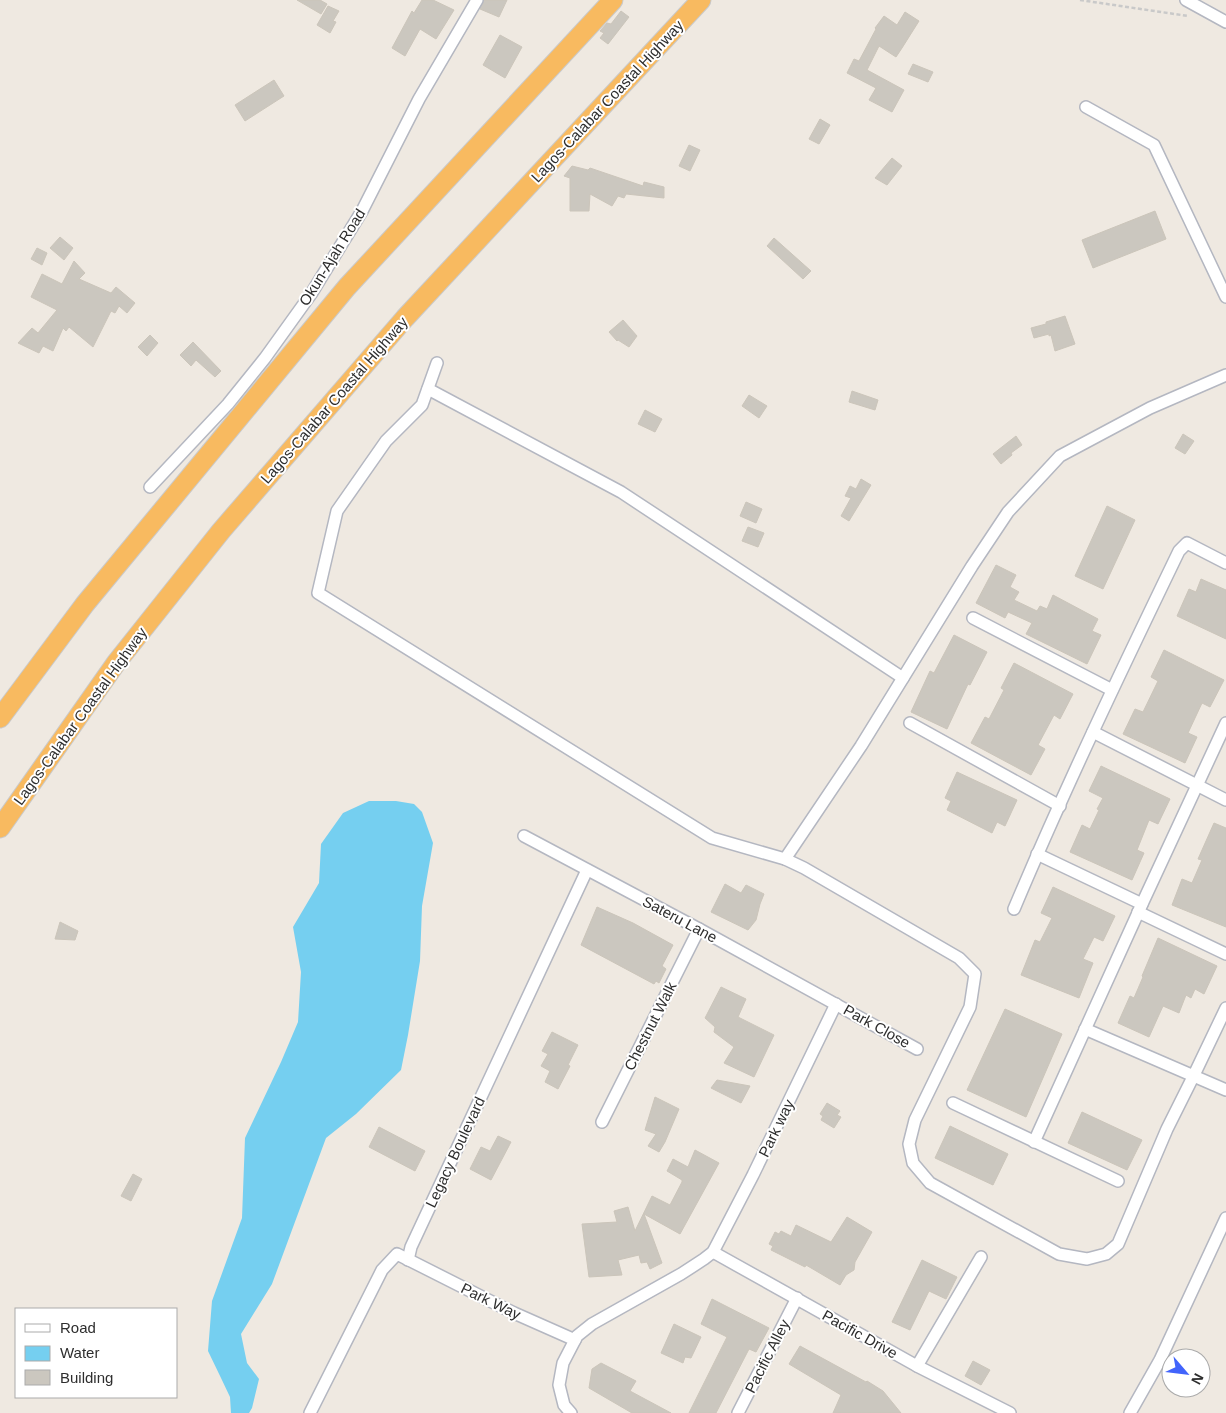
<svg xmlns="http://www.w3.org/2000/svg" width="1226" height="1413" viewBox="0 0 1226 1413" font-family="Helvetica,sans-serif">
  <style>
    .water { fill: #75cff0 }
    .building { fill: #cbc7bf; stroke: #cbc5ba }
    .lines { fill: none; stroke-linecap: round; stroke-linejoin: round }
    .minor-casing { stroke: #b4b7c1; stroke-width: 14 }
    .trunk-casing { stroke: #c9c9c9; stroke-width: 21 }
    .path { stroke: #c9c9c9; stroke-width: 2.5; stroke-dasharray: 4 2.5; stroke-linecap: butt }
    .minor { stroke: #fff; stroke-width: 11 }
    .trunk { stroke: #f8ba60; stroke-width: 19 }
    .labels { text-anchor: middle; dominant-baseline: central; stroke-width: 4; stroke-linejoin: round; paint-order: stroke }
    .street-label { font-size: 15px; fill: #2e2e2e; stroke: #fff }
  </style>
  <rect width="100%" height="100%" fill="#efe9e1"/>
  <!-- water -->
  <polygon class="water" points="369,801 396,801 414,804 422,812 433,843 422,906 420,961 408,1035 401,1070 356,1114 326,1138 272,1284 241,1334 247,1363 259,1379 252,1408 249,1413 231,1413 230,1397 221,1378 208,1351 212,1301 242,1218 245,1138 281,1062 298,1022 301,972 293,927 319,883 321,844 343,813"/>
  <!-- building -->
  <g class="building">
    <polygon points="297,0 320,0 327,4 321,14"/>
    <polygon points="422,0 433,0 454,10 436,39 420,29 405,56 392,48 412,11 414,13"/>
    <polygon points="484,0 507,0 499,17 480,9"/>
    <polygon points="328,6 339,11 333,21 336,22 330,33 317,25"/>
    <polygon points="621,11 629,17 608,44 600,38 604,33 600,31 607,23 611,24"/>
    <polygon points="905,12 919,21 902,48 896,57 879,46 867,70 904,90 892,112 869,100 876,88 847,73 854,59 859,61 876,29 875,28 884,16 897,25"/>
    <polygon points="500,35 522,47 505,78 483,65"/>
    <polygon points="913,64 933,72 928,82 908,74"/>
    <polygon points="274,80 284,96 245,121 235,105"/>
    <polygon points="820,119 830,125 819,144 809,139"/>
    <polygon points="689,145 700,150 690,171 679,166"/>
    <polygon points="892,158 902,166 887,185 875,178"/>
    <polygon points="572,166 588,170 590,168 643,186 644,182 664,187 664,198 626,194 624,198 618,196 612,206 590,194 589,211 570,211 570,178 564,176"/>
    <polygon points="1155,211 1166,239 1093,268 1082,240"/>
    <polygon points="60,237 73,248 64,260 50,248"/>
    <polygon points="774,238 811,271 803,279 767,246"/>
    <polygon points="37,248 47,253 42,265 31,259"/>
    <polygon points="74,261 85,273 79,279 111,293 116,287 135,303 127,313 119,306 115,313 111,311 93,347 69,327 66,331 63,328 53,351 43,346 39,353 18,343 32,328 38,333 57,310 31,297 42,274 62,284"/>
    <polygon points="1065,316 1075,344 1055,351 1051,335 1049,336 1049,334 1034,338 1031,328 1046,324 1046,322"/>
    <polygon points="623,320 637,336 629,347 618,340 617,341 609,332"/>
    <polygon points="150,335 158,343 147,356 138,347"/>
    <polygon points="193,342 221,371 215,377 196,360 191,366 180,355"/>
    <polygon points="852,391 878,400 875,410 849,402"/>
    <polygon points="749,395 767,406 759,418 742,406"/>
    <polygon points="645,410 662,419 655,432 638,424"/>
    <polygon points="1183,434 1194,441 1185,454 1175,448"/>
    <polygon points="1016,436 1022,445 1011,453 1012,455 1001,464 993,454"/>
    <polygon points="861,479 871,485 849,521 841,516 851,498 845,496 850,486 856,489"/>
    <polygon points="746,502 762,509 756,523 740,516"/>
    <polygon points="1107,506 1135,520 1103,589 1075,576"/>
    <polygon points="748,527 764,533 758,547 742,541"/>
    <polygon points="996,565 1016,575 1010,587 1019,592 1014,600 1037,611 1040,606 1047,609 1053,595 1098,619 1092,631 1101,635 1087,664 1026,634 1032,623 1008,612 1005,618 976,603"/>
    <polygon points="1201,579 1226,590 1226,639 1177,616 1189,589 1196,592"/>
    <polygon points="954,635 987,652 970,685 968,684 947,729 911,712 930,671 934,673"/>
    <polygon points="1164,650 1224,680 1210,707 1202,703 1188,733 1197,737 1185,763 1123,734 1135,709 1143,712 1158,681 1151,677"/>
    <polygon points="1014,663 1073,694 1060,719 1054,715 1038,745 1045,749 1031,775 971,743 985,717 989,719 1004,690 1001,688"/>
    <polygon points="1101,766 1170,799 1158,824 1149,820 1137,850 1144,853 1132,880 1070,852 1082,825 1090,829 1099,810 1097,809 1103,798 1089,791"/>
    <polygon points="957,772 1017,800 1005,826 997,822 992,833 947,810 951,801 945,798"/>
    <polygon points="1214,823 1226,828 1226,927 1172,905 1182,879 1192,883 1202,860 1198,859"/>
    <polygon points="725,884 741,893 746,885 764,894 760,904 756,920 748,930 711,912"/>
    <polygon points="1053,887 1115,916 1103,941 1094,937 1083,959 1093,963 1079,998 1021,975 1035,940 1040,942 1052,918 1041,913"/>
    <polygon points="597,907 633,923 673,945 662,966 666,969 659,983 656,981 654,984 581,945"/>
    <polygon points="60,922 78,931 75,940 55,939"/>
    <polygon points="1158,938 1217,966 1204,994 1195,989 1191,998 1186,995 1179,1013 1163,1006 1149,1037 1118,1023 1130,996 1134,998 1143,977 1142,976"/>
    <polygon points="721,987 746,999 738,1017 774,1035 754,1077 724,1063 734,1047 714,1032 715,1027 705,1018"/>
    <polygon points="1005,1009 1062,1034 1026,1117 967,1090"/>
    <polygon points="552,1032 578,1045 568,1065 570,1066 558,1089 545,1082 550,1071 541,1066 548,1054 542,1051"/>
    <polygon points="717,1080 750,1086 741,1103 711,1088"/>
    <polygon points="655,1097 679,1109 665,1142 659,1152 648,1146 656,1134 645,1130"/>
    <polygon points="827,1103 840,1111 837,1115 841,1117 834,1128 821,1120 823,1116 820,1114"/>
    <polygon points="1082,1112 1142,1140 1127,1170 1068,1143"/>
    <polygon points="950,1126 1008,1154 993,1185 935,1158"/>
    <polygon points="379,1127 425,1151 415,1171 369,1147"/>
    <polygon points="498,1136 511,1142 491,1180 470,1169 481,1147 490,1151"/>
    <polygon points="695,1150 719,1163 680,1234 644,1214 662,1263 650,1269 647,1262 641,1263 639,1255 618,1260 622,1275 589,1277 582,1224 617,1222 614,1211 628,1207 635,1231 652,1196 670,1205 682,1182 682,1180 667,1171 673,1159 688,1167"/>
    <polygon points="133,1174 142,1179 131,1201 121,1196"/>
    <polygon points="847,1217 872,1232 855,1262 854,1270 846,1275 840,1285 806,1265 805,1267 771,1250 773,1246 769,1244 775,1232 779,1234 781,1231 791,1236 796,1225 831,1242"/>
    <polygon points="922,1260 957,1277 946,1299 929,1291 910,1330 892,1322"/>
    <polygon points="712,1299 769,1328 756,1352 749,1349 716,1413 689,1413 727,1337 701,1324"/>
    <polygon points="674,1324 701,1337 691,1358 685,1357 683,1363 661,1353"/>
    <polygon points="800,1346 866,1382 867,1381 883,1391 901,1413 833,1413 841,1395 789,1364"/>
    <polygon points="973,1361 990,1370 981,1385 965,1376"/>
    <polygon points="601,1363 636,1381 630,1391 671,1413 632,1413 589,1388 592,1369"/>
  </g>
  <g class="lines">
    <defs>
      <g id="minor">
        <polyline points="1186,0 1226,22"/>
        <polyline points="1086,107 1154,145 1226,297"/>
        <polyline points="437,363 422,405 386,441 337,511 318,593 712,838 785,859 804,868 959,958 975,974 970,1007 915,1120 909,1144 913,1163 930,1183 1059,1254 1087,1259 1106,1254 1118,1244 1167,1129 1194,1075 1226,1008"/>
        <polyline points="428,389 621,492 903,678"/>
        <polyline points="150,487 228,404 265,358 311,294 362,211 419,99 477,0"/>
        <polyline points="973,618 1112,690"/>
        <polyline points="910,723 1060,806"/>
        <polyline points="1093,732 1226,800"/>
        <polyline points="524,836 699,929 917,1049"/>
        <polyline points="1037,854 1142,904"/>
        <polyline points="785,859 861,746 972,566 1008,512 1060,456 1150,408 1226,375"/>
        <path d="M1014,909C1065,788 1122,669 1179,551L1187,543L1226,563"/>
        <polyline points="1138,912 1226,954"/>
        <polyline points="1085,1029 1226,1090"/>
        <polyline points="953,1103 1118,1181"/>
        <polyline points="602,1122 699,929"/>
        <polyline points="1034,1142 1142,904 1226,723"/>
        <polyline points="713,1252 917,1366 1010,1413"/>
        <polyline points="408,1260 411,1247 587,870"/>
        <polyline points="917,1366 981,1257"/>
        <polyline points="310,1413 382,1270 397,1254 514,1313 575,1340"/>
        <polyline points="571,1413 564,1405 559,1385 563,1363 577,1336 592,1324 681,1274 704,1259 713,1252 753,1175 836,1004"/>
        <polyline points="738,1413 797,1298"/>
        <polyline points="1130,1413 1160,1360 1226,1218"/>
      </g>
      <g id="trunk">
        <polyline points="0,718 85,604 347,287 613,0"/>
        <polyline points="0,828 116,663 221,531 405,318 701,0"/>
      </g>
    </defs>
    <!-- minor casing -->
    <use href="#minor" class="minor-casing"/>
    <!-- trunk casing -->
    <use href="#trunk" class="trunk-casing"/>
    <!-- path -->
    <polyline class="path" points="1080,0 1188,16"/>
    <!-- minor -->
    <use href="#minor" class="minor"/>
    <!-- trunk -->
    <use href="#trunk" class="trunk"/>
  </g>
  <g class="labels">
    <!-- street labels -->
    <g class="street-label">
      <text transform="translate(607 101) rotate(-47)">Lagos-Calabar Coastal Highway</text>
      <text transform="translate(332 257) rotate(-58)">Okun-Ajah Road</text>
      <text transform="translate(334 400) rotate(-49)">Lagos-Calabar Coastal Highway</text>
      <text transform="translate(80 716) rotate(-54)">Lagos-Calabar Coastal Highway</text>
      <text transform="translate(680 919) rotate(28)">Sateru Lane</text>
      <text transform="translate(650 1026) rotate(-63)">Chestnut Walk</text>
      <text transform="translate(877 1026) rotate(29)">Park Close</text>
      <text transform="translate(776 1128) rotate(-64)">Park way</text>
      <text transform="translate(455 1152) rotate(-65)">Legacy Boulevard</text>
      <text transform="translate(491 1301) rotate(26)">Park Way</text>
      <text transform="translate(860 1334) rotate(29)">Pacific Drive</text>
      <text transform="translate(767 1356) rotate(-63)">Pacific Alley</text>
    </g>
  </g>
  <!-- legend -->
  <rect x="15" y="1308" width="162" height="90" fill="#ffffff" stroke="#ababab"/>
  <rect x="25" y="1324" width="25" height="8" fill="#ffffff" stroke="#ababab"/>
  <text x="60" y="1333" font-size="15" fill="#2e2e2e">Road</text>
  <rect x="25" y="1346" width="25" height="15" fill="#75cff0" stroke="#ababab"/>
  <text x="60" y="1358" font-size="15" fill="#2e2e2e">Water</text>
  <rect x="25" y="1370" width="25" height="15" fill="#cbc7bf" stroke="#ababab"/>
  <text x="60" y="1383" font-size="15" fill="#2e2e2e">Building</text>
  <!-- north arrow -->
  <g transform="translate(1186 1373) rotate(118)"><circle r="24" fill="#ffffff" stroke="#ababab"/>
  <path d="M0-4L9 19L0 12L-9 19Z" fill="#4264fb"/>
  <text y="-8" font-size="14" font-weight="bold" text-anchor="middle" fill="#2e2e2e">N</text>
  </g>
</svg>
